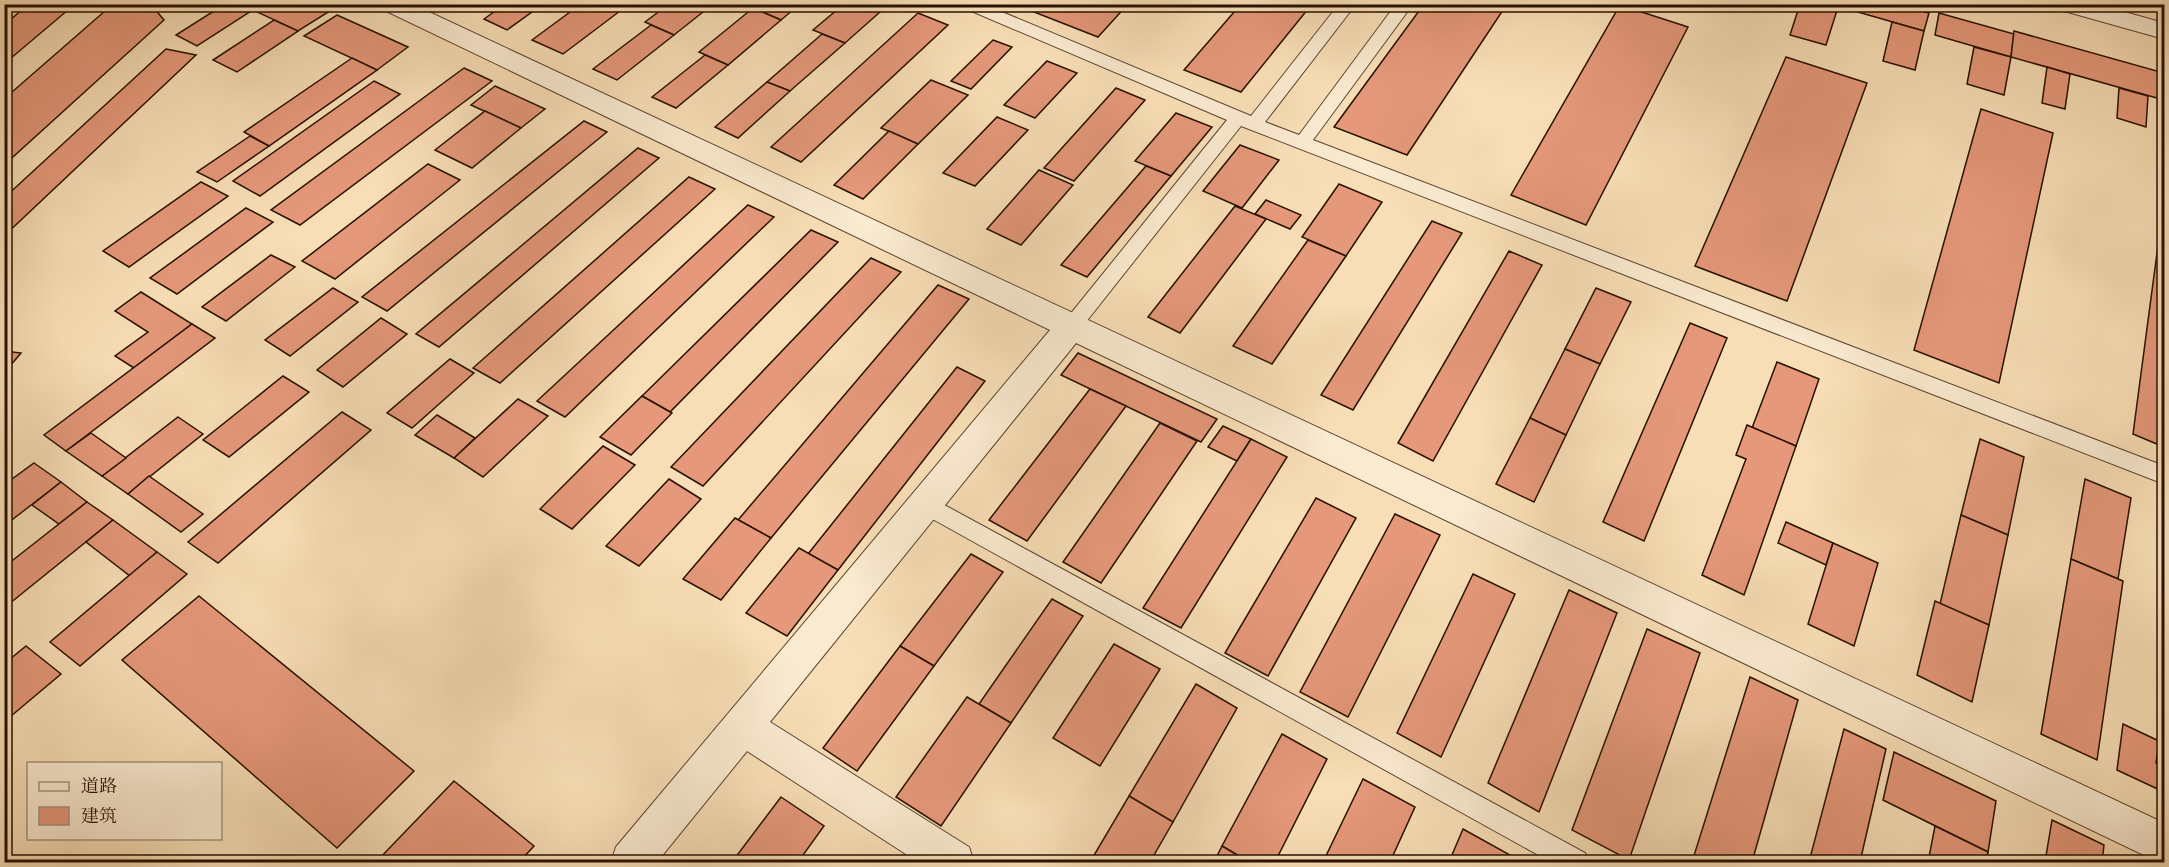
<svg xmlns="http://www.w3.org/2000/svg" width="2169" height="867" viewBox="0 0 2169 867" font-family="'IM FELL Double Pica','Noto Serif SC',serif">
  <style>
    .building { fill: #e5987a; stroke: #271000; stroke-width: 1.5 }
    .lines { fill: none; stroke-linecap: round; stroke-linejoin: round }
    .service-casing { stroke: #5b442e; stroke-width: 2 }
    .minor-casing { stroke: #5b442e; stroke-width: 2 }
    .tertiary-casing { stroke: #5b442e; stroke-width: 2 }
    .service { fill: #faead0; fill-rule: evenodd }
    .minor { fill: #faead0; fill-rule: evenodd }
    .tertiary { fill: #faead0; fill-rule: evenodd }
  </style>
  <rect width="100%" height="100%" fill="#f8deb6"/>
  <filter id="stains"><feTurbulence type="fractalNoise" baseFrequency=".00333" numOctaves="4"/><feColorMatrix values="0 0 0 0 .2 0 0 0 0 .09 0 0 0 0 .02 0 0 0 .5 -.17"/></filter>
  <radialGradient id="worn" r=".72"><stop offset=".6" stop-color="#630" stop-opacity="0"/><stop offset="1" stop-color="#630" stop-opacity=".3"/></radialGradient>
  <!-- building -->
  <g class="building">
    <polygon points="29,4 75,4 4,64 4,25"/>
    <polygon points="113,4 153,7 164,20 4,165 4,99"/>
    <polygon points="225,4 262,4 197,46 176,35"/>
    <polygon points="262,4 324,4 333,9 298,31 253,10"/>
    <polygon points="505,4 543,4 507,30 484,19"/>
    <polygon points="581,4 615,4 624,8 563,54 532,40"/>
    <polygon points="669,4 713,4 674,35 645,22"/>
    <polygon points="758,4 800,4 781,20 753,8"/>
    <polygon points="844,4 889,4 845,43 813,30"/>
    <polygon points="1042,4 1128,4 1098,37 1034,12"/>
    <polygon points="1241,4 1312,4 1241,92 1184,70"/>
    <polygon points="1424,4 1507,4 1407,155 1334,127"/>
    <polygon points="1800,4 1839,4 1826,45 1790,35"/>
    <polygon points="1845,4 1897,4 1929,13 1924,31 1844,8"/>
    <polygon points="1620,5 1688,27 1586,225 1511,195"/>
    <polygon points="753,8 781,20 728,65 699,52"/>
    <polygon points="918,13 948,25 801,162 771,147"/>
    <polygon points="1939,13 2014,34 2011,57 1935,35"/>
    <polygon points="337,15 408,47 377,70 304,36"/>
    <polygon points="274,20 298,31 237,72 213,60"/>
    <polygon points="1892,22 1924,31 1915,70 1883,61"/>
    <polygon points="651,25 674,35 617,80 593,69"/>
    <polygon points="2014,31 2164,73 2164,100 2011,57"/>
    <polygon points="822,34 845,43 790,91 767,82"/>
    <polygon points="993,40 1012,47 971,89 951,81"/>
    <polygon points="1974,47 2011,57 2004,95 1967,84"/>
    <polygon points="166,49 196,55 4,236 4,198"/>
    <polygon points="705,55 728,65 676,108 652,97"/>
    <polygon points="1786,57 1867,83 1787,301 1695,266"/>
    <polygon points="352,58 377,70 269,146 244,132"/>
    <polygon points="1047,61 1077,73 1035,118 1004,105"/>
    <polygon points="2047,67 2070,74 2065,109 2042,103"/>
    <polygon points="464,68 492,81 300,225 271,210"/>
    <polygon points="931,80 968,95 918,144 881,128"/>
    <polygon points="374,81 400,94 260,196 233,181"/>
    <polygon points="767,82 790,91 738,138 715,127"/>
    <polygon points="495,86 545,109 521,128 471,105"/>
    <polygon points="1116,88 1145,100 1074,181 1044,168"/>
    <polygon points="2119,88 2148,96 2146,127 2117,118"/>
    <polygon points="1981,109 2053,133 1999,383 1914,350"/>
    <polygon points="485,111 521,128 472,168 435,150"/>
    <polygon points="1176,113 1212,127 1171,176 1135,161"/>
    <polygon points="997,117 1028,130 975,186 943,173"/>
    <polygon points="584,121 607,132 387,311 362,297"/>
    <polygon points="889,131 918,144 863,199 834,185"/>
    <polygon points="250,136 269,146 217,182 197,172"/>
    <polygon points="1240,145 1279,160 1242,208 1203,191"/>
    <polygon points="638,148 659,158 439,347 416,334"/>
    <polygon points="428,164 460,180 335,279 302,261"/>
    <polygon points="1146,166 1171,176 1087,277 1061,265"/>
    <polygon points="1039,170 1073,185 1021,245 987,229"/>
    <polygon points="689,177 715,189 500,383 473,368"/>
    <polygon points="201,182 228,196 129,267 103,251"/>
    <polygon points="1339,184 1382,202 1346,256 1302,237"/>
    <polygon points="1266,200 1301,215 1290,229 1255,214"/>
    <polygon points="2164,200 2164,447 2133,434"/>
    <polygon points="748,205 774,217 565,417 537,401"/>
    <polygon points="1235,206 1266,219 1180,333 1148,317"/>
    <polygon points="246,208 273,222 177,294 150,278"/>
    <polygon points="1432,221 1462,233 1353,410 1321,395"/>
    <polygon points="811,230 838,242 670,412 642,396"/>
    <polygon points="1308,240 1346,256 1272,364 1233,346"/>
    <polygon points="1509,251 1542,265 1433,461 1398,443"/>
    <polygon points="271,255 295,267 226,321 202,307"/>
    <polygon points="871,258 901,272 703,486 671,467"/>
    <polygon points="938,285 969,299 771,538 738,520"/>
    <polygon points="333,288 358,302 290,356 265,340"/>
    <polygon points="1596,288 1631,302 1600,364 1565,349"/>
    <polygon points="141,292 192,324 134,368 115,356 148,332 115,311"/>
    <polygon points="381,318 407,334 343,387 317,370"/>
    <polygon points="1690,323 1727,338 1644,541 1603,522"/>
    <polygon points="192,324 215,338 66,451 44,435"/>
    <polygon points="1565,349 1600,364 1566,435 1530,418"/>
    <polygon points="4,351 21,353 4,373"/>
    <polygon points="1078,353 1217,419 1201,442 1061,375"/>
    <polygon points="450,359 474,373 412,428 387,413"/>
    <polygon points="1777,362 1819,379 1796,446 1752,428"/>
    <polygon points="957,367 985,381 838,570 808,554"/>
    <polygon points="283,376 309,392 229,457 203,440"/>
    <polygon points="1090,389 1126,406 1027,541 989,520"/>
    <polygon points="642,396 672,413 631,455 600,437"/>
    <polygon points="518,399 548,416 483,477 454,458"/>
    <polygon points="342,412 371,430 218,563 188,542"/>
    <polygon points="437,415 475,438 454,458 415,435"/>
    <polygon points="178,417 203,434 128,494 102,476"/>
    <polygon points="1530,418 1566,435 1534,502 1496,484"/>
    <polygon points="1160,423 1197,441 1101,583 1063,562"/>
    <polygon points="1747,425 1796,446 1744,595 1702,575 1746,459 1736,455"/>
    <polygon points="1223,426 1251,439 1237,461 1208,447"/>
    <polygon points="91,433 126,458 102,476 66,451"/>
    <polygon points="1251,439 1287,457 1181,628 1143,608"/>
    <polygon points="1980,439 2024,457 2008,535 1961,515"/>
    <polygon points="603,446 635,465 572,529 540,509"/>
    <polygon points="34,463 61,482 4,526 4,485"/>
    <polygon points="149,476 203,514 181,532 128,494"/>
    <polygon points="669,479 701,499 639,566 606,546"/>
    <polygon points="2085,479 2131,498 2118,579 2071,559"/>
    <polygon points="61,482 87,502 59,524 32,505"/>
    <polygon points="1316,498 1356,518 1268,676 1225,653"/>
    <polygon points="87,502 113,520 4,608 4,567"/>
    <polygon points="1395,514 1440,535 1348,717 1300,692"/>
    <polygon points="1961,515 2008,535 1989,625 1940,604"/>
    <polygon points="735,518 771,538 721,600 683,579"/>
    <polygon points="113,520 157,552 130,576 86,542"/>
    <polygon points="1786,522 1833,543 1826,565 1778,543"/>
    <polygon points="1833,543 1878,563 1854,646 1808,624"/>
    <polygon points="799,548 838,570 787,636 746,613"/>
    <polygon points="157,552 187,574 80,666 50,642"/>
    <polygon points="971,554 1003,572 934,666 900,646"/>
    <polygon points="2071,559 2123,581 2097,760 2041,734"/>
    <polygon points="1473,574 1515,594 1441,757 1397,733"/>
    <polygon points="1569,590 1617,613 1539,812 1488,783"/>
    <polygon points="199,596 414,771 337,848 122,660"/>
    <polygon points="1052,599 1083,616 1011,723 979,704"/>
    <polygon points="1935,601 1989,625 1972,702 1917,675"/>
    <polygon points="1647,629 1700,653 1629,860 1572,830"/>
    <polygon points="1114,644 1160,669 1100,766 1053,738"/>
    <polygon points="26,646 61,674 4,722 4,664"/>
    <polygon points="900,646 934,666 857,771 823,748"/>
    <polygon points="1750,677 1798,700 1752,862 1692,862"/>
    <polygon points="1196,684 1237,708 1173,822 1129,796"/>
    <polygon points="967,697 1011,723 941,826 896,797"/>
    <polygon points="2123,724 2159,741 2156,763 2164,767 2164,792 2117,770"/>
    <polygon points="1844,729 1886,749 1860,862 1809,862"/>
    <polygon points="1282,734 1327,759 1275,862 1249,862 1222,846"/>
    <polygon points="1894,752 1996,801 1988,852 1883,800"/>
    <polygon points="1363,779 1415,807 1390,862 1323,862"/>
    <polygon points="454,781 534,846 519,862 376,862"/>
    <polygon points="1129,796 1173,822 1150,862 1090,862"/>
    <polygon points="781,797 824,826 798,862 732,862"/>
    <polygon points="2052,820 2104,845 2102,862 2045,862"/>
    <polygon points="1935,826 1988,852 1986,862 1928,862"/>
    <polygon points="1463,829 1510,855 1507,862 1449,862"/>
    <polygon points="1222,846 1249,862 1214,862"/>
  </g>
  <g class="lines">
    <defs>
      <g id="service">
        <polygon points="960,4 983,4 1251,116 1339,4 1356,4 1265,122 1299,135 1396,4 1413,4 1313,140 2164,466 2164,484 1241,126 1078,332 1071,335 1064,332 1061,327 1064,322 1227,120 962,7"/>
        <polygon points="926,495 1585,853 1589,862 1551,862 918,511 915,504 918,497"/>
      </g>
      <polygon id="minor" points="379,4 412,4 2164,823 2164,862 2150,858 1076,343 770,722 969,847 974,862 918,862 747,751 657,862 611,862 616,847 1050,330 382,9"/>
      <polygon id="tertiary" points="2054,4 2096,4 2164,23 2164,39 2057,9"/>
    </defs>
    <!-- service casing -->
    <use href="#service" class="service-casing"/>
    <!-- minor casing -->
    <use href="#minor" class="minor-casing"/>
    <!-- tertiary casing -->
    <use href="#tertiary" class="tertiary-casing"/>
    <!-- service -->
    <use href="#service" class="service"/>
    <!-- minor -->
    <use href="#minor" class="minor"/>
    <!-- tertiary -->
    <use href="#tertiary" class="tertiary"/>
  </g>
  <!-- margin -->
  <rect width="2169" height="867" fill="none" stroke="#f8deb6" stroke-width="24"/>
  <rect x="6" y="6" width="2157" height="855" fill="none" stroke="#271000" stroke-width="3"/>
  <rect x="12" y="12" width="2145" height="843" fill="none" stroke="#271000" stroke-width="1.5"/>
  <!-- legend -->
  <rect x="27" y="762" width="195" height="78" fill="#faead0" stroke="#a6937d" stroke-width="1.5"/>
  <rect x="39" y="782" width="30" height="9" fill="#faead0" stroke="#a6937d" stroke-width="1.5"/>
  <text x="81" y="792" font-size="18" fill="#271000">道路</text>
  <rect x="39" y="807" width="30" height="18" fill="#e5987a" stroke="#a6937d" stroke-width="1.5"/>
  <text x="81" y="822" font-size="18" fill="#271000">建筑</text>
  <rect width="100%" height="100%" filter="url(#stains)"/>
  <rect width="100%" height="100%" fill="url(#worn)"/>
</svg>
